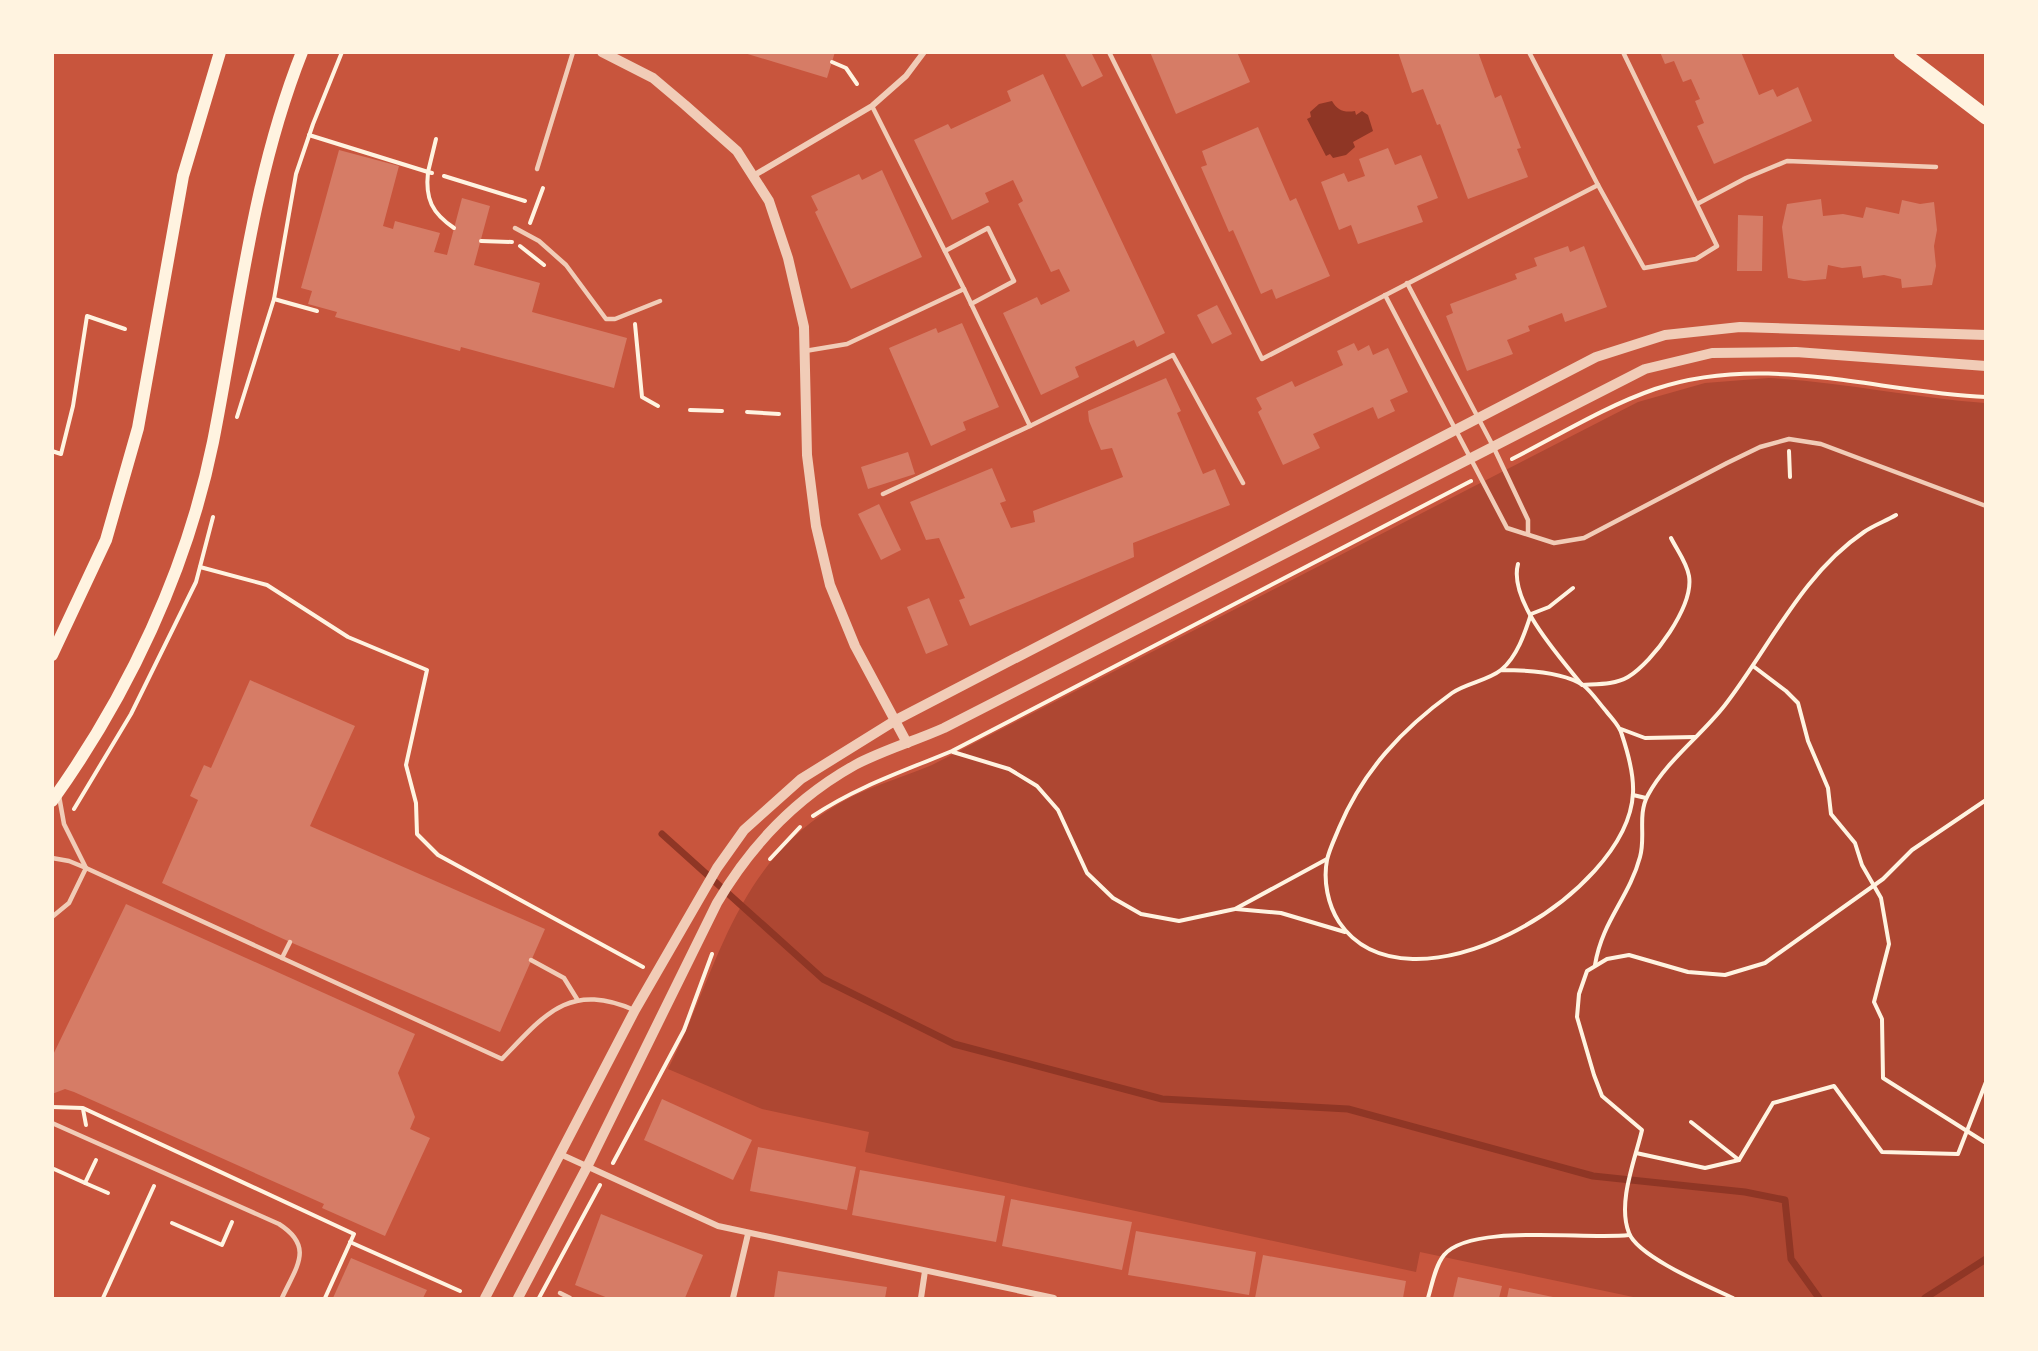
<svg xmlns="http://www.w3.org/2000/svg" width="2038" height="1351" viewBox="0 0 2038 1351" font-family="Helvetica,sans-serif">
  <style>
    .green { fill: #ae4732 }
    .water { fill: #8f3625 }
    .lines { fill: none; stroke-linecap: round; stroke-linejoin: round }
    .stream { stroke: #8f3625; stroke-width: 7 }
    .building { fill: #d67c66 }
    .path { stroke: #fff3e0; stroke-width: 4 }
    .service { stroke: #f1ccb7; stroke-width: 4.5 }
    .minor { stroke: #f1ccb7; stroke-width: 6 }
    .tertiary { stroke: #f1ccb7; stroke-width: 10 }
    .secondary { stroke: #fff3e0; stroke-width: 12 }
    .primary { stroke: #fff3e0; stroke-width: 15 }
  </style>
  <rect width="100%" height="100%" fill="#c8553d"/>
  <!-- green -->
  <path class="green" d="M1769,378C1843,382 1912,398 1985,403V1298H1638L1420,1252L1416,1272L865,1152L869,1132L762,1109L668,1069C717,973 732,870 832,808C863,788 899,779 932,765L1638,402L1705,383Z"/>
  <!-- water -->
  <path class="water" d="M1332,101C1337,110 1344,113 1355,111L1356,115L1362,111L1368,115L1373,131L1353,142L1355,147L1346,155L1333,158L1330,154L1326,156L1307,119L1311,117L1310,112L1319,104Z"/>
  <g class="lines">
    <!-- stream -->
    <g class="stream">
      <polyline points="662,834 823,979 954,1044 1162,1099 1348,1109 1593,1176 1745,1192 1785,1200 1791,1259 1819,1298"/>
      <polyline points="1925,1298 1986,1259"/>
    </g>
  </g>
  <!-- building -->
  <g class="building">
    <polygon points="741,52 835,52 827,78"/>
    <polygon points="1064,52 1091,52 1103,76 1082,87"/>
    <polygon points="1150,52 1237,52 1250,82 1176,114"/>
    <polygon points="1398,52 1478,52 1495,98 1501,95 1521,148 1517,149 1528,177 1468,199 1440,124 1437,125 1423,89 1412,93"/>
    <polygon points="1660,52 1741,52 1759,95 1773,89 1777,97 1798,87 1812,121 1714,164 1697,126 1704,123 1695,101 1700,99 1691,79 1683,82 1674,61 1665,64"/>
    <polygon points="1043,74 1165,333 1137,347 1134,340 1075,367 1079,377 1041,395 1003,313 1037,297 1041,305 1070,291 1059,269 1051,272 1018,204 1023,201 1013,180 985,193 989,202 952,220 914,140 948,124 951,129 1011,101 1007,91"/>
    <polygon points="1258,127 1290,201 1296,198 1330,276 1276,299 1272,289 1261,294 1233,230 1229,232 1201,167 1207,165 1202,151"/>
    <polygon points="1388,148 1395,165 1421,155 1438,198 1417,206 1423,222 1358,244 1351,225 1339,230 1321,182 1344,173 1348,182 1365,176 1359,159"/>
    <polygon points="339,150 399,166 383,226 393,229 395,221 440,233 434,252 447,255 462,198 490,206 474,265 540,283 532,312 627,338 614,388 461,347 460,351 335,317 337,312 308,304 312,291 301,288"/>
    <polygon points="882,170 922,257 851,289 815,212 818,210 811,196 859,174 862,180"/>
    <polygon points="1821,199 1823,216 1843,214 1863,218 1866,207 1899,214 1902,200 1920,204 1934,202 1937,230 1934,246 1936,266 1932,285 1902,288 1901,279 1884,275 1863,278 1861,266 1842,268 1828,265 1826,279 1804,281 1788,278 1782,227 1787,204"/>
    <polygon points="1738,215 1763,216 1762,271 1737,271"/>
    <polygon points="1568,246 1570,252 1584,246 1607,307 1565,322 1562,313 1528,326 1530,331 1507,340 1513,354 1467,371 1446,316 1453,313 1450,304 1517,279 1515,274 1537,266 1534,258"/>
    <polygon points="1217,305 1232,334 1212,344 1197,315"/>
    <polygon points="962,323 999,407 963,422 966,430 931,446 889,348 936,328 938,333"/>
    <polygon points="1354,343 1358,351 1369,345 1373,355 1388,348 1408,392 1390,400 1395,411 1378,419 1373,407 1313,434 1320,448 1283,465 1258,412 1262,409 1256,398 1292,381 1295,387 1343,365 1337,351"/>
    <polygon points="1166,378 1181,411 1177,413 1203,474 1215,469 1230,505 1133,543 1134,557 970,626 959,600 965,598 939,538 926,540 910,502 992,468 1006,501 1000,503 1011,528 1035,522 1033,511 1123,477 1112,448 1101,450 1089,421 1088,411"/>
    <polygon points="908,452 915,474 868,489 861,467"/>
    <polygon points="879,504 901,550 881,560 858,514"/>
    <polygon points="929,598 948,645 926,654 907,607"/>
    <polygon points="250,680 355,726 310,826 545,929 500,1032 290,942 162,883 198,800 190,796 204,765 211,768"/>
    <polygon points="126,904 415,1034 398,1073 415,1117 410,1129 430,1138 385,1236 322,1208 324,1204 74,1092 65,1089 52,1094 52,1057"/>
    <polygon points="662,1099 752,1140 733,1180 644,1140"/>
    <polygon points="758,1147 856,1167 847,1210 750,1191"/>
    <polygon points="860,1170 1005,1196 996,1242 852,1215"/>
    <polygon points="1011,1199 1132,1222 1122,1270 1002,1246"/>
    <polygon points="601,1214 703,1255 685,1298 608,1298 575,1285"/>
    <polygon points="1136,1231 1256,1252 1249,1295 1128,1275"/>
    <polygon points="1263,1255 1406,1281 1403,1298 1255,1298"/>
    <polygon points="351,1258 427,1290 423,1298 333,1298"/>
    <polygon points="778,1271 887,1287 885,1298 774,1298"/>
    <polygon points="1458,1277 1502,1286 1499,1298 1453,1298"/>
    <polygon points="1509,1288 1553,1297 1553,1298 1507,1298"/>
  </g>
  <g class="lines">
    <!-- path -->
    <g class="path">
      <polyline points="832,62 846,68 857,84"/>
      <polyline points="309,135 428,172 436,139"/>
      <path d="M432,173L428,172C425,199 432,213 454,228"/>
      <polyline points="444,176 525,201"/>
      <polyline points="530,223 543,188"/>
      <polyline points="481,241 512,242"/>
      <polyline points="520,246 544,265"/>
      <polyline points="274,299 317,311"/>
      <polyline points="635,324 642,397 658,406"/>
      <polyline points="690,410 722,411"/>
      <polyline points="747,412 779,414"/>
      <polyline points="237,417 274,299 296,174 313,124 342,52"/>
      <polyline points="52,451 61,454 73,406 87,316 125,329"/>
      <polyline points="1789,451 1790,477"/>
      <path d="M1512,459C1559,435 1606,406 1655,389C1765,352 1875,392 1986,397"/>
      <path d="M1518,564C1508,601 1560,657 1582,685C1598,684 1614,685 1628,677C1653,662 1694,606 1689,576C1687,563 1677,550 1671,538"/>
      <polyline points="200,567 267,585 348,637 427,670 406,765 416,803 417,834 438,855 643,967"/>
      <polyline points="1753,666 1786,691 1798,703 1808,741 1828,788 1831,814 1855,843 1862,865 1881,898 1889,944 1874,1002 1882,1019 1883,1078 1986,1143"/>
      <path d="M1501,670C1524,670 1563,672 1583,685C1591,691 1599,703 1606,711C1612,719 1620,726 1622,735C1628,753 1634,774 1633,793C1628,896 1407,1023 1339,922C1328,905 1323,881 1327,860C1329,850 1335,838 1339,828C1363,771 1402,729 1452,693C1466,683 1487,681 1501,670C1517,657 1525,633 1531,614L1549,607L1573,588"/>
      <polyline points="1621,729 1645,738 1695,737"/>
      <polyline points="953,752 1009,769 1037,786 1058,810 1087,873 1113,898 1141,914 1179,921 1235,909 1327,859"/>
      <polyline points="1633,795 1646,798"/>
      <polyline points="74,809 131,714 196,582 213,517"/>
      <path d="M813,816C856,787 904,771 952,751L1471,481"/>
      <polyline points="770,859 800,827"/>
      <polyline points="1236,909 1281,913 1345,932"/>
      <path d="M1595,965C1602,921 1629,898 1640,857C1646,837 1637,815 1648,795C1667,760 1701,736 1725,705C1769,648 1802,574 1864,532C1874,525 1886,521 1896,515"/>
      <polyline points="52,1107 83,1108 354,1234 325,1298"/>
      <polyline points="83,1109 86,1125"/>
      <polyline points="1691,1122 1739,1160 1773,1103 1834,1086 1882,1152 1958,1154 1986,1082"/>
      <polyline points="1636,1153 1705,1168 1739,1160"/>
      <polyline points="613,1163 684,1030 712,954"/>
      <polyline points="54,1169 85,1183 96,1160"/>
      <polyline points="85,1183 108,1193"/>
      <polyline points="172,1223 222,1245 232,1222"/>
      <polyline points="350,1242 460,1291"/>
      <polyline points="103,1298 154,1186"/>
      <polyline points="539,1298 600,1185"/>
      <path d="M1428,1298C1432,1285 1435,1266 1444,1255C1471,1223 1586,1240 1629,1235"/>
      <path d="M1733,1298C1710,1287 1638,1257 1629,1233C1617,1203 1635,1160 1642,1130L1602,1096L1594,1075L1577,1017L1579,994L1587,971L1607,959L1629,955L1688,972L1725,975L1765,963L1883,879L1912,850L1986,800"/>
    </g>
    <!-- service -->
    <g class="service">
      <polyline points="1109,52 1262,359 1598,185 1529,52"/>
      <polyline points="872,106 964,289"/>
      <polyline points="537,169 573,52"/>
      <polyline points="1598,185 1644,268 1696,259 1717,246 1623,52"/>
      <polyline points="1699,203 1746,178 1787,161 1936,167"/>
      <polyline points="515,228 539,241 566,265 606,319 615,319 660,301"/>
      <polyline points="945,251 988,228 1014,281 971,304"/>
      <polyline points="1407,283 1493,446 1528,520 1528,534"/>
      <polyline points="1385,295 1507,528 1554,543 1584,538 1727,463 1760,447 1789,439 1821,444 1986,506"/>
      <polyline points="805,351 847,344 964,289 1030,426"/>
      <polyline points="883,494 1030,426 1173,355 1243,483"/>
      <polyline points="59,796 64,824 86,868"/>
      <path d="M52,858L69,861L86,868L502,1059C545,1014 569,982 634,1010"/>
      <polyline points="52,917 69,903 86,868"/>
      <polyline points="282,958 290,942"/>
      <polyline points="531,960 564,978 577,999"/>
      <path d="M52,1123L279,1224C315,1247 296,1267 282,1298"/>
      <polyline points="560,1293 570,1298"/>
    </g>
    <!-- minor -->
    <g class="minor">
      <polyline points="753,176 872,106 906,76 924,52"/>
      <polyline points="560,1154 718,1226 1054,1298"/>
      <polyline points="733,1298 748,1234"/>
      <polyline points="921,1298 925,1271"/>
    </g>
    <!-- tertiary -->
    <g class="tertiary">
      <polyline points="602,52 653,78 685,105 737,151 769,201 788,258 804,327 807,455 816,526 830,585 855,646 907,743"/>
      <polyline points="485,1298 635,1010 717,868 744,830 801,779 896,720 1596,357 1665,335 1740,327 1986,335"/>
      <path d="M518,1298L588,1165L717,903C751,845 796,798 855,765C883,750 915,741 944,728L1645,369L1712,353L1796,352L1986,366"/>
    </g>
    <!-- secondary -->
    <g class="secondary">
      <polyline points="52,655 106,540 138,428 183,176 220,52"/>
      <path d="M52,801C128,695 187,570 213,442C239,311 252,178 302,52"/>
    </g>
    <!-- primary -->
    <polyline class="primary" points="1901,52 1986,117"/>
  </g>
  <!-- border -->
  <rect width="2038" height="1351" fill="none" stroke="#fff3e0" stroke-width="108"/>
</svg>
